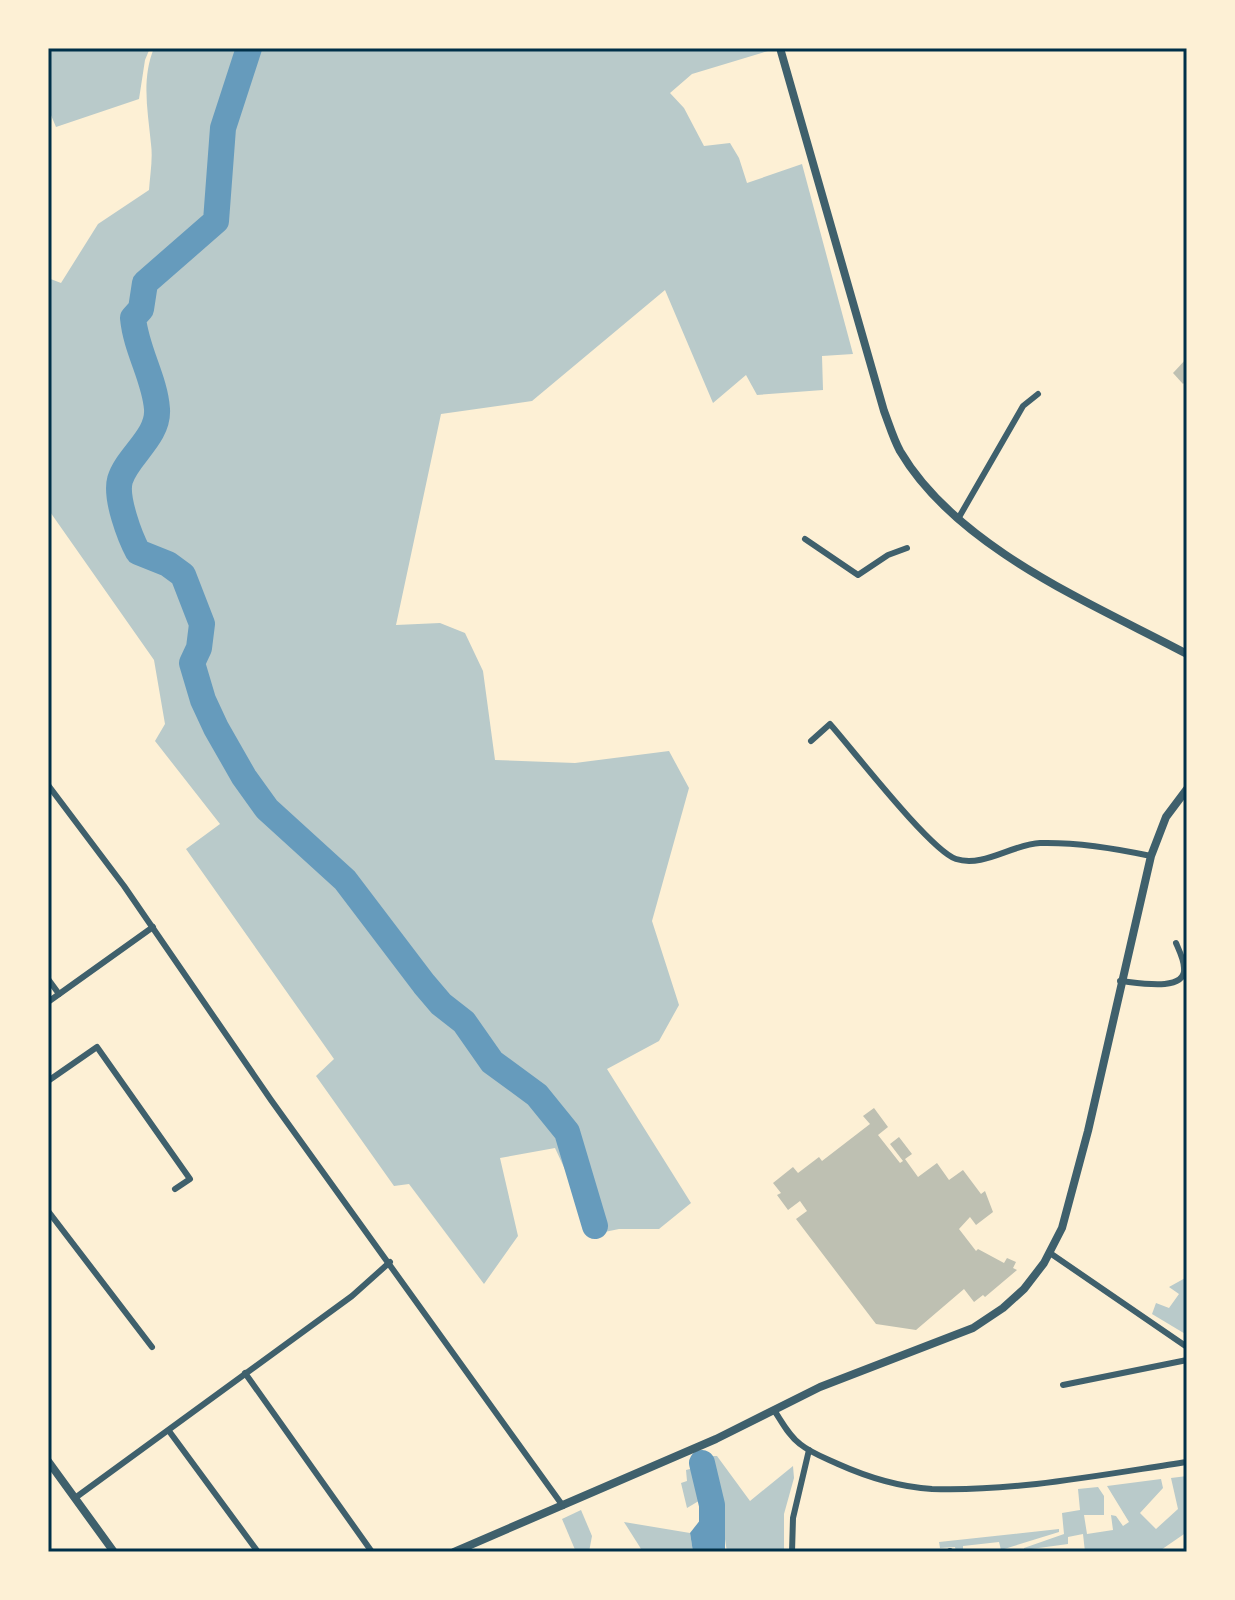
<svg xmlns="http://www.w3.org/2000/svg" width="1235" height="1600" viewBox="0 0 1235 1600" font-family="Arial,sans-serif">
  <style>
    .green { fill: #b9caca }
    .water { fill: #669bbc }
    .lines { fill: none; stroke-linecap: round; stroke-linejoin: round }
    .river { stroke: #669bbc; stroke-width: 26 }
    .building { fill: #bec0b2 }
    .minor { stroke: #3f606c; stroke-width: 6 }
    .tertiary { stroke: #3f606c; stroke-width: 8 }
    .neatline { fill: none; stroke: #003049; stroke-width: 3 }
  </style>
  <rect width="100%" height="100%" fill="#fdf0d5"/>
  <!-- green -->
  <g class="green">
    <polygon points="48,48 150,48 145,60 139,99 56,127 48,108"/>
    <path d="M154,48H767L768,51L692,74L670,93L684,108L704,146L730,143L739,158L747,183L802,164L853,354L822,356L823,390L757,395L746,375L713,403L665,290L532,401L441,414L396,625L440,623L465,633L483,671L495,760L575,763L669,751L689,788L652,921L679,1005L659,1041L607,1069L691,1203L659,1229H619L595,1234L555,1148L500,1158L518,1236L484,1284L409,1184L394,1186L316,1076L334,1059L186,849L220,824L155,741L165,724L154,660L48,509V278L61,283L98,224L149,190C150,175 153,159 151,144C148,111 141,80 154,48Z"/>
    <polygon points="1187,1277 1187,1335 1152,1314 1156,1303 1169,1308 1179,1294 1169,1287"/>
    <polygon points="712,1456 717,1456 750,1501 793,1466 794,1478 784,1514 784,1552 727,1552 721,1513 706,1459"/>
    <polygon points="701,1466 707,1496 687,1508 681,1483 687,1481 686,1470"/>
    <polygon points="1187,1476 1187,1532 1158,1552 1085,1552 1083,1534 1068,1537 1068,1544 1024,1550 1024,1548 1064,1534 1062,1513 1080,1510 1078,1489 1098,1487 1104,1496 1104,1515 1084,1515 1087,1534 1113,1530 1111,1515 1116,1516 1123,1526 1129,1522 1107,1486 1161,1479 1163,1488 1140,1513 1156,1529 1178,1509 1171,1478"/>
    <polygon points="581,1510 592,1536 589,1552 576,1552 562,1519"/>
    <polygon points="624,1522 690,1533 693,1552 643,1552"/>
    <polygon points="1059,1529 1059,1532 1001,1550 999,1542 963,1546 963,1552 956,1552 955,1547 940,1548 939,1542"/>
  </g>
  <!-- water -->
  <polygon class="water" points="712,1505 721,1524 725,1552 693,1552 690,1533"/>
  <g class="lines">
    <!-- river -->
    <g class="river">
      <path d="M249,48L223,128L216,221L145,283L141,309L133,318C136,350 155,379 157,409C159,437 127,456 120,480C115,498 130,537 138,552L168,564L183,575L202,624L199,648L192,663L203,700L216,728L244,777L267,809L345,880L424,984L441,1004L464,1022L492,1062L537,1095L567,1132L595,1226"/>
      <polyline points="702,1463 712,1505 712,1552"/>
    </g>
  </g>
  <!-- building -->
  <g class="building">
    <polygon points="1187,358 1187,380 1183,384 1173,373"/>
    <polygon points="874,1108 888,1127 878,1135 900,1163 903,1161 890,1144 899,1137 912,1154 905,1159 918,1177 937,1163 949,1180 963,1170 981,1194 985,1191 993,1212 976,1225 970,1217 959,1229 976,1251 978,1249 1004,1263 1007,1258 1016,1262 1013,1268 1017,1270 985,1297 983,1295 974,1302 964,1289 916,1330 876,1324 796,1219 807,1211 800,1201 788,1210 777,1195 781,1193 773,1183 793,1167 798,1173 819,1157 822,1161 870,1124 863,1116"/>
  </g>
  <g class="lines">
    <!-- minor -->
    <g class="minor">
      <polyline points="958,519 1023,406 1038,394"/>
      <polyline points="805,539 858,575 888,555 907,548"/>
      <path d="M811,741L830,724C853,750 930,850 956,859C983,868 1013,844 1040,843C1078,842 1114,848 1151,856"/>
      <polyline points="48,785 124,886 271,1100 563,1506"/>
      <polyline points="48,979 59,994"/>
      <path d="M1120,981C1134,982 1187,993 1184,968C1184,960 1179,950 1176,943"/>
      <polyline points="48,1002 153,927"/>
      <polyline points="48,1081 97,1047 190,1179 175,1189"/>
      <polyline points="48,1211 152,1347"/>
      <polyline points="1050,1253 1187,1347"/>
      <polyline points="245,1373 372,1552"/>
      <polyline points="1063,1385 1187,1360"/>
      <path d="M774,1410C782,1422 789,1436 800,1444C811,1453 825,1458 838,1464C867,1477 899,1487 932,1489C1014,1492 1106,1474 1187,1462"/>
      <polyline points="169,1431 258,1552"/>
      <polyline points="75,1498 352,1296 390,1262"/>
      <polyline points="950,1551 950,1552"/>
      <polyline points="792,1552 793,1518 809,1450"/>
    </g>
    <!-- tertiary -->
    <g class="tertiary">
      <path d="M780,48L884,411C889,424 893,438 900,451C957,548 1091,603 1187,654"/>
      <polyline points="48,1461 114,1552"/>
      <polyline points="454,1552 716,1439 820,1387 973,1328 1003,1308 1024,1289 1044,1263 1062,1228 1088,1131 1151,856 1166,817 1187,789"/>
    </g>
  </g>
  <!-- border -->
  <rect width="1235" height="1600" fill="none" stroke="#fdf0d5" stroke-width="100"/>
  <rect x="50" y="50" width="1135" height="1500" class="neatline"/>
</svg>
